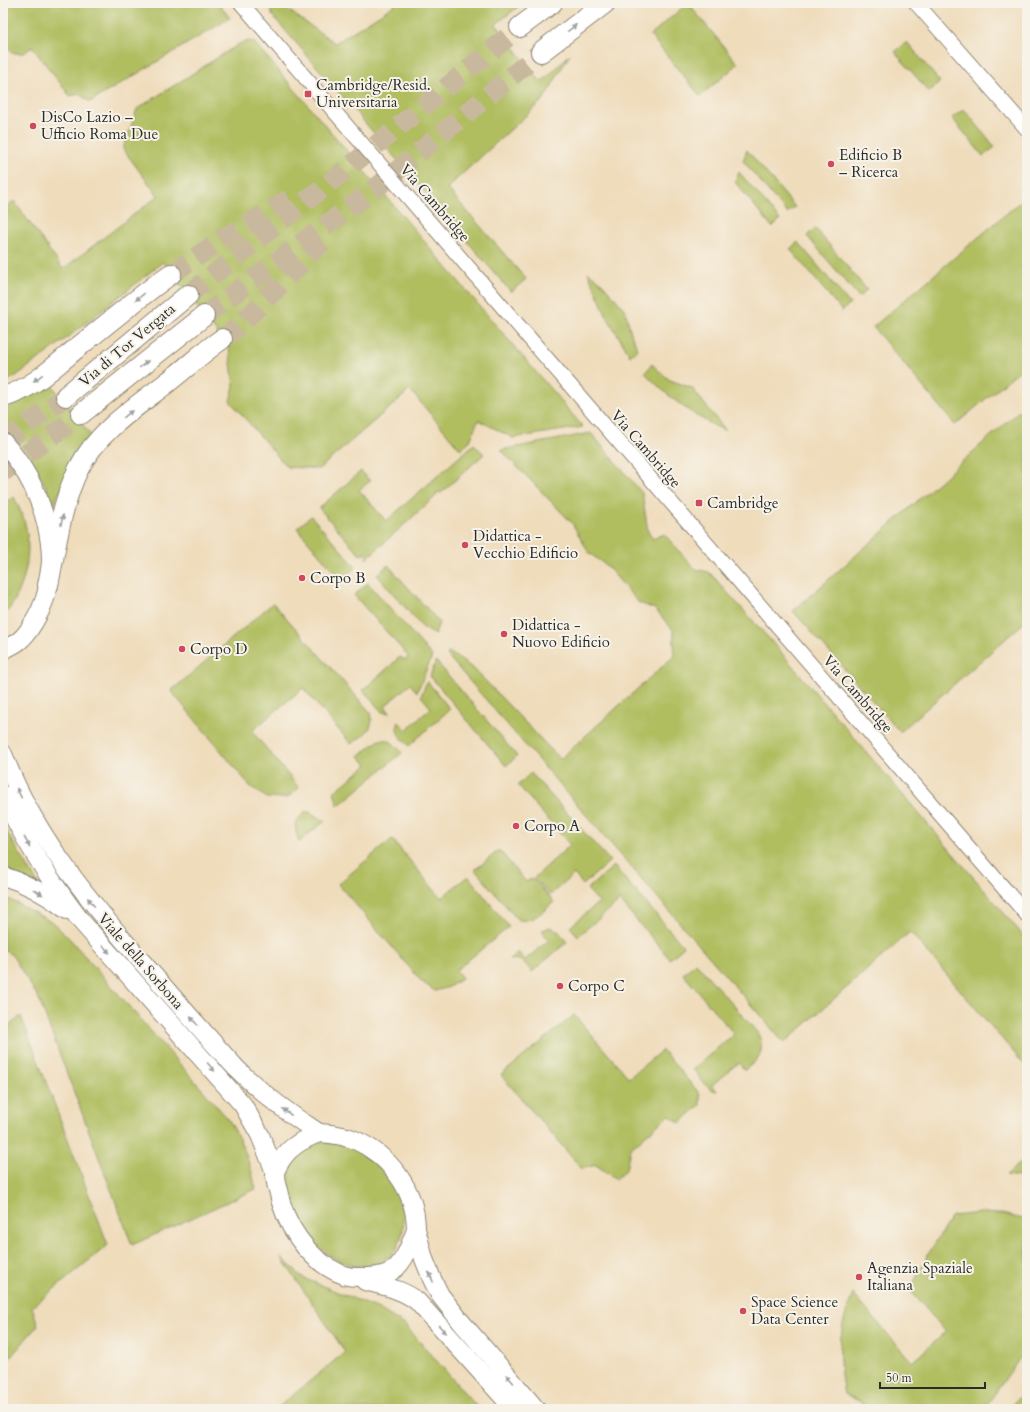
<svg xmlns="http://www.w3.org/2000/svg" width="1030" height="1412" viewBox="0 0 1030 1412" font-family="Cardo,serif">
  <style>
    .green { fill: #b0be60; stroke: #6e7446 }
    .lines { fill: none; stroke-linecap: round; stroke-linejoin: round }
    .secondary-tunnel { stroke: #c8b99e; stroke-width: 20; stroke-dasharray: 20 10; stroke-linecap: butt }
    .minor-casing { stroke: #8d8473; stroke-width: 16 }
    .tertiary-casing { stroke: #8d8473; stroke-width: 20 }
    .secondary-casing { stroke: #8d8473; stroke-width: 22 }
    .minor { stroke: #fff; stroke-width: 14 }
    .tertiary { stroke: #fff; stroke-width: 18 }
    .secondary { stroke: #fff; stroke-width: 20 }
    .oneway { fill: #a0a0a0 }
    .poi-dot { fill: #d1495b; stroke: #f7f3e8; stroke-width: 1.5 }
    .labels { text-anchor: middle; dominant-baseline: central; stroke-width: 4; stroke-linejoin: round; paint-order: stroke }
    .poi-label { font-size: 15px; fill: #2b2b2b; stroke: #f7f3e8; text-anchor: start }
    .street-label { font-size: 15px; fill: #2b2b2b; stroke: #f7f3e8 }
  </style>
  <rect width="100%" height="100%" fill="#f7f3e8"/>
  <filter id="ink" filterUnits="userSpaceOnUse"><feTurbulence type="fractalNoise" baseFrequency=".025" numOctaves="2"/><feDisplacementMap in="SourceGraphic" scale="8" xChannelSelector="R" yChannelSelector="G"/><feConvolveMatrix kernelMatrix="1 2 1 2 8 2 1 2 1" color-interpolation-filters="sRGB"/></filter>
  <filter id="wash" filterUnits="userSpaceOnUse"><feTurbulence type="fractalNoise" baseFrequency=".012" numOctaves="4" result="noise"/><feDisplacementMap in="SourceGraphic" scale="16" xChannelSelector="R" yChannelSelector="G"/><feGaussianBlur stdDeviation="0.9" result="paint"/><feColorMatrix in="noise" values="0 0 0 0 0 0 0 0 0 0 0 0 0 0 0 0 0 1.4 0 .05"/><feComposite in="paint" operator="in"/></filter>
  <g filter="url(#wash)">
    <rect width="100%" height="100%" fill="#efdcbb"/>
    <!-- green -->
    <g class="green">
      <polygon points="3,3 60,3 63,6 68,3 218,3 230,18 90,102 79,94 70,96 32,47 24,53 13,53 3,40"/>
      <path d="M269,3H282L285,8L335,43L398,3H523L496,24L541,82C552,74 560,64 570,54L544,99L447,188L526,279L511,292L272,15Z"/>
      <polygon points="688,3 738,64 700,96 650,35"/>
      <polygon points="249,41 254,42 583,427 513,438 478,420 470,441 460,449 410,390 319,469 287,467 230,401 234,386 229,348 163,262 71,335 16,376 3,383 3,210 14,201 63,269 158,196 123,149 137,109 239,44"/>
      <polygon points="907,42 940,82 929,92 895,52"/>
      <polygon points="964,109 995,147 983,156 952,118"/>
      <polygon points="747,150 795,207 787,213 743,161"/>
      <polygon points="739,172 780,220 772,227 735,182"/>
      <polygon points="1027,196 1027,364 955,425 873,327"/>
      <polygon points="815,228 867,290 859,297 807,236"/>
      <polygon points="798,242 850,304 842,311 790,249"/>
      <polygon points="588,272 602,283 625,310 632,337 638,349 630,356 606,315"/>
      <path d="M652,364L660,372L670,380L692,388L726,431C695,418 668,397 645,373Z"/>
      <polygon points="47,379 92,437 58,495 54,506 46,486 35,467 3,423 3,406"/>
      <polygon points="1027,404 1027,620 900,732 793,611"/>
      <polygon points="591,433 642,493 648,532 653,539 664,534 695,569 709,572 773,643 1027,940 1027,1068 910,932 784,1043 447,655 449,652 474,669 560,759 675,655 673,630 655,609 639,603 607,566 589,553 572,523 501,450"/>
      <polygon points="474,444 484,454 441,493 437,492 436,496 366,559 367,553 360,555 319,508 361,471 370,481 359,490 386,521"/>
      <path d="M14,497C17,503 20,510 23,517C34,549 26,591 3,617V503Z"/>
      <polygon points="311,516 356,567 341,580 297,528"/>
      <polygon points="388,565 439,622 435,635 422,627 377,575"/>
      <polygon points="368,583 432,656 417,692 410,684 385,706 390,713 382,712 363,690 400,657 406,660 408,656 354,595"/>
      <path d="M273,603L371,713C375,730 363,735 351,744L303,688L252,731L299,788L287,798H267L251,787L171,691Z"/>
      <polygon points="436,661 517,756 506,766 430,676"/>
      <path d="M427,681L450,709L409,746C402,739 393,732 399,722L406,730L431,708L421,696Z"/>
      <path d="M379,740C391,738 395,745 402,753L338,806L334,792L367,765L359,756Z"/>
      <polygon points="531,773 610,861 583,885 574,874 550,895 534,878 570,845 518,785"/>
      <path d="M307,811L325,821L299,842C294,826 293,822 307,811Z"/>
      <polygon points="3,823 12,841 39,885 3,870"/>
      <polygon points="392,839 441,898 468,876 509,927 456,970 462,978 449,987 435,991 422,982 338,884"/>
      <path d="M499,850L526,882L532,878L554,902C543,911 533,923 518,920L475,870Z"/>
      <polygon points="614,866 684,947 670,959 620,901 578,936 570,927 599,902 587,889"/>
      <path d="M3,896L52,922L69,938L229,1120C243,1144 250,1162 256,1189L132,1245L38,997L12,955L3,950Z"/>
      <path d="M550,927L558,931L567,942L532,972C524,962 522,958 509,960L518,952L525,960L549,940L541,931Z"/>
      <path d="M696,963L757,1032C767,1050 759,1059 745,1070L738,1063L712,1085L717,1091C707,1091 699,1076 693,1069L734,1034L683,974Z"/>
      <polygon points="574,1015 629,1078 662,1050 700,1094 700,1105 680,1123 669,1115 630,1149 626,1170 616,1179 596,1165 582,1169 501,1075"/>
      <polygon points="21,1016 108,1245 32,1307 38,1325 3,1366 3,1031"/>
      <path d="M320,1141C334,1143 346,1144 358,1151C390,1169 418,1216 395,1251C391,1256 385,1260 378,1263C330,1282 272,1208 293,1163C295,1159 297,1154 301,1151C306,1146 314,1144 320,1141Z"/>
      <polygon points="1027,1158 1027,1178 1006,1175"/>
      <path d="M982,1213L1002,1214L1027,1220V1348L984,1409H865L861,1402L844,1394C837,1356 838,1330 853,1294L912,1362L946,1332L910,1290L927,1256L952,1216Z"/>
      <polygon points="281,1257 303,1278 379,1309 405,1325 479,1409 276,1409 345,1352"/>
      <polygon points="1027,1391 1027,1409 1006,1409"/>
    </g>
  </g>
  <g filter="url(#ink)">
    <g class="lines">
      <!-- secondary-tunnel -->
      <g class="secondary-tunnel">
        <polyline points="171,274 224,238 298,194"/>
        <polyline points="188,295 359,159 520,27"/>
        <polyline points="204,316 377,187 541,52"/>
        <polyline points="222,339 232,332 254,311 329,235"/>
        <polyline points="3,442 66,396"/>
        <polyline points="3,472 81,414"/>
      </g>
      <defs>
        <g id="minor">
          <path d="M241,3C503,307 764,612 1027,915"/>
          <polyline points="916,3 1027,129"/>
        </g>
        <g id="tertiary">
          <path d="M3,442C42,486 66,555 40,611C35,621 28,634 19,641C14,645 8,647 3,650"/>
          <path d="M3,754C32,831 83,893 136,955C169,993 202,1031 236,1068C261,1093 289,1114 319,1133"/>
          <path d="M3,795C24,841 49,879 80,920L243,1105L260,1135L275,1172"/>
          <path d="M3,876C26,883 49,896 67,910"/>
          <path d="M319,1133C331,1134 344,1135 355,1140C389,1155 415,1189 416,1227C416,1233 412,1239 410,1245C407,1253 403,1261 396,1268C388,1275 378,1277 368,1277C357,1277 348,1278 339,1273C307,1259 284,1223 278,1190C276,1185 275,1178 275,1172C276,1169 278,1166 279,1164C287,1148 303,1139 319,1133Z"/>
          <polyline points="416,1229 424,1259 432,1279 440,1295 462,1323 536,1409"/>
          <path d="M365,1281C383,1286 402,1289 417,1301L514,1409"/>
        </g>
        <g id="secondary">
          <polyline points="520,27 552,3"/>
          <polyline points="541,52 605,3"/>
          <polyline points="66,396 188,295"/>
          <path d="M3,397C29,390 52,369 72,352C105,326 137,298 171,274"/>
          <polyline points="81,414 204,316"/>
          <path d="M48,585C56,547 61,503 79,468C98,431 136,407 168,382C186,368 203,352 222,339"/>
        </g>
      </defs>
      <!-- minor casing -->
      <use href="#minor" class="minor-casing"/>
      <!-- tertiary casing -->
      <use href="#tertiary" class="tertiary-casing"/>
      <!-- secondary casing -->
      <use href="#secondary" class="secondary-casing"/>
      <!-- minor -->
      <use href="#minor" class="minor"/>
      <!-- tertiary -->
      <use href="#tertiary" class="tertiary"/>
      <!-- secondary -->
      <use href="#secondary" class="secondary"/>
    </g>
    <!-- one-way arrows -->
    <defs><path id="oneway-solid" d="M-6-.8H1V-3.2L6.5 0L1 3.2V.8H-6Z"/></defs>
    <g class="oneway">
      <use href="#oneway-solid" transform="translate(572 28) rotate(-38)"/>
      <use href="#oneway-solid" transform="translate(140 297) rotate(141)"/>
      <use href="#oneway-solid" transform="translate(144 364) rotate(-39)"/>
      <use href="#oneway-solid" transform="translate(38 378) rotate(144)"/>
      <use href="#oneway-solid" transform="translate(128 414) rotate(-39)"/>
      <use href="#oneway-solid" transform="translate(62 520) rotate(-78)"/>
      <use href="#oneway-solid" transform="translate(19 793) rotate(-116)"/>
      <use href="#oneway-solid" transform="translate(27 842) rotate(61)"/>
      <use href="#oneway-solid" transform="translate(38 892) rotate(29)"/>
      <use href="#oneway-solid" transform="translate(91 902) rotate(-129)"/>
      <use href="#oneway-solid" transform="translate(106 949) rotate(49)"/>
      <use href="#oneway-solid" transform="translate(194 1021) rotate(-131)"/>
      <use href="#oneway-solid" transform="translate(211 1067) rotate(49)"/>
      <use href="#oneway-solid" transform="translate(287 1112) rotate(-143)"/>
      <use href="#oneway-solid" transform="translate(431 1277) rotate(-114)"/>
      <use href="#oneway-solid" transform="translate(442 1329) rotate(49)"/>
      <use href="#oneway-solid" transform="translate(510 1379) rotate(-131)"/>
    </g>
  </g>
  <!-- markers -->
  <g class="poi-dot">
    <rect x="304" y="90" width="8" height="8" rx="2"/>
    <circle cx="33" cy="126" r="4"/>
    <circle cx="831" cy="164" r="4"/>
    <rect x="695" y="499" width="8" height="8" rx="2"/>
    <circle cx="465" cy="545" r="4"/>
    <circle cx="302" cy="578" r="4"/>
    <circle cx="504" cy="634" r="4"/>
    <circle cx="182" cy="649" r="4"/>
    <circle cx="516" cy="826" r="4"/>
    <circle cx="560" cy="986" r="4"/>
    <circle cx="859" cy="1277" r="4"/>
    <circle cx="743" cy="1311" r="4"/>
  </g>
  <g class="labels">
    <!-- poi labels -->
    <g class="poi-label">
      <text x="316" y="85">Cambridge/Resid.<tspan x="316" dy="17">Universitaria</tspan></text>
      <text x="41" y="117">DisCo Lazio –<tspan x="41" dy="17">Ufficio Roma Due</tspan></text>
      <text x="839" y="155">Edificio B<tspan x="839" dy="17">– Ricerca</tspan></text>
      <text x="707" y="503">Cambridge</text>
      <text x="473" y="536">Didattica -<tspan x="473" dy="17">Vecchio Edificio</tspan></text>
      <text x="310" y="578">Corpo B</text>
      <text x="512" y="625">Didattica -<tspan x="512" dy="17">Nuovo Edificio</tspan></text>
      <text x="190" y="649">Corpo D</text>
      <text x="524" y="826">Corpo A</text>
      <text x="568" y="986">Corpo C</text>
      <text x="867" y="1268">Agenzia Spaziale<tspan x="867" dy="17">Italiana</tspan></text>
      <text x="751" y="1302">Space Science<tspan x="751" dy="17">Data Center</tspan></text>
    </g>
    <!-- street labels -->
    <g class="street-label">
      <text transform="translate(435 203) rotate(49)">Via Cambridge</text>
      <text transform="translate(127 345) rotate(-40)">Via di Tor Vergata</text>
      <text transform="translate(646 449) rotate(49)">Via Cambridge</text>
      <text transform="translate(858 694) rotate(49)">Via Cambridge</text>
      <text transform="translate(141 961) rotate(49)">Viale della Sorbona</text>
    </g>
  </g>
  <!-- margin -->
  <rect width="1030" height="1412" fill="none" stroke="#f7f3e8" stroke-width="16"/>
  <!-- scale -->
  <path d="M880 1382v6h105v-6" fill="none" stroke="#2b2b2b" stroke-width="2"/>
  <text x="886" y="1382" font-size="12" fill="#2b2b2b" stroke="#f7f3e8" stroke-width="3" paint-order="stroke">50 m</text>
</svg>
